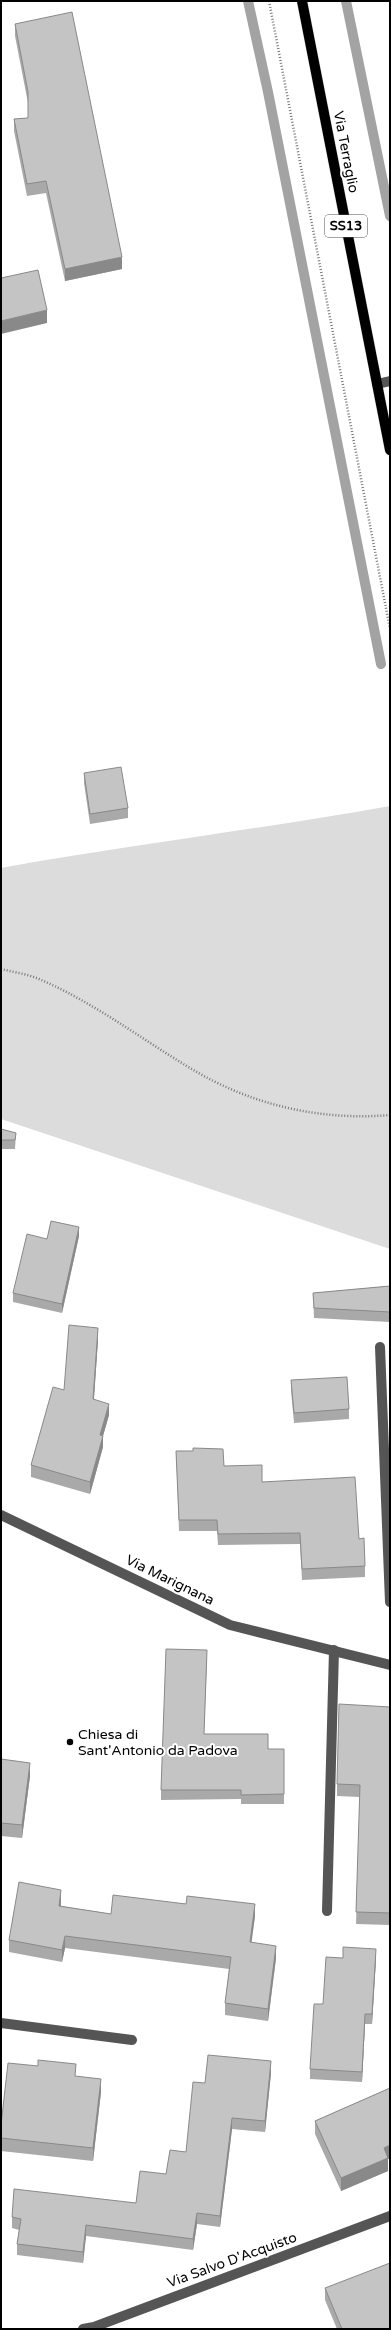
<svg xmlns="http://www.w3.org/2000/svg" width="391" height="2330" viewBox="0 0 391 2330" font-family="'Varela Round',sans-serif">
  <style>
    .green { fill: #dcdcdc }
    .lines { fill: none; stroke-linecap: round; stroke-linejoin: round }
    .stream { stroke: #a3a3a3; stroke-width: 10 }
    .major-casing { stroke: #dbdbdb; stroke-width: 11 }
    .path { stroke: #777; stroke-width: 2.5; stroke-dasharray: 1 2; stroke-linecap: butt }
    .minor { stroke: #555; stroke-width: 10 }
    .major { stroke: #000; stroke-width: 10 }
    .wall { fill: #a9a9a9 }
    .shaded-wall { fill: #898989 }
    .building { fill: #c4c4c4; stroke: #898989 }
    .poi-dot { fill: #000; stroke: #fff; stroke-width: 1.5 }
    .labels { text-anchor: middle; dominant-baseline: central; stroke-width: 4; stroke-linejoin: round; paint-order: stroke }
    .shield { fill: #fff; stroke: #4c4c4c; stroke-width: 1 }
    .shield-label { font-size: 13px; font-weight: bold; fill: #000 }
    .street-label { font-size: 14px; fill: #000; stroke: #fff }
    .poi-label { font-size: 14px; fill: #000; stroke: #fff; text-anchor: start }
  </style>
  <rect width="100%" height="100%" fill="#fff"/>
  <!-- green -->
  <path class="green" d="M390,806V1249L1,1119V868C130,845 261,829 390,806Z"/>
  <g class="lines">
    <!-- stream -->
    <g class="stream">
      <polyline points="248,1 268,92 381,664"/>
      <polyline points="346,1 390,216"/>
    </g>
    <defs>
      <polyline id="major" points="302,1 390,450"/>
    </defs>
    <!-- major casing -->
    <use href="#major" class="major-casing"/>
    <!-- path -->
    <g class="path">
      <polyline points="269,1 390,629"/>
      <path d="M1,969C13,972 27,974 39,979C93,1002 140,1038 190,1068C251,1105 320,1121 390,1115"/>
    </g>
    <!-- minor -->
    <g class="minor">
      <polyline points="377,384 390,381"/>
      <polyline points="380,1347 390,1602"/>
      <polyline points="1,1515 230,1625 390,1665"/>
      <polyline points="327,1911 334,1650"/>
      <polyline points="1,2023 132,2040"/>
      <polyline points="83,2329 94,2327 390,2216"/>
    </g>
    <!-- major -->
    <use href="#major" class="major"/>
  </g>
  <!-- wall -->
  <g class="wall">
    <polygon points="15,24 122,269 65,281 46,193 27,196 14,131 14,119 28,118 28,103 15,36"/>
    <polygon points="84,773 128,808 128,818 90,824 84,783"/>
    <polygon points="1,1129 16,1133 15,1149 1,1149"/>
    <polygon points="79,1236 62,1313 13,1302 13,1293 47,1239"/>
    <polygon points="390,1286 390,1322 314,1318 313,1293"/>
    <polygon points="98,1340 94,1399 109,1415 103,1436 103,1447 90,1494 31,1477 31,1465 64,1390"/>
    <polygon points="291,1380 349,1409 349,1419 294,1423 291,1390"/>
    <polygon points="176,1451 224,1466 262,1482 359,1539 365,1566 365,1577 302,1580 300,1544 218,1545 217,1531 179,1531"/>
    <polygon points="207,1659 204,1734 268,1749 284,1749 284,1804 241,1804 241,1799 161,1800 161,1790"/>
    <polygon points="390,1707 390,1925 356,1924 360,1797 337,1796 337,1784"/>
    <polygon points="1,1759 30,1776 22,1838 1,1836"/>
    <polygon points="61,1902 61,1906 111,1914 255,1916 251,1942 276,1958 268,2021 225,2015 225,2003 229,1969 65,1948 62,1962 9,1952 9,1940"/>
    <polygon points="376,1959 372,2024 365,2024 362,2082 310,2079 310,2069 323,2004"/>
    <polygon points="271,2073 265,2132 232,2129 220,2227 197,2224 193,2250 86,2236 83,2263 17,2255 17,2244 19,2230 12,2228 12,2217 136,2203 166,2174 186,2152 205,2083"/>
    <polygon points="76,2076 101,2092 93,2161 1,2151 1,2125"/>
    <polygon points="390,2088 390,2158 388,2159 388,2171 341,2191 315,2134 315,2121"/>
    <polygon points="325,2288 390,2329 337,2329 325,2300"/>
  </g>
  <!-- shaded-wall -->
  <g class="shaded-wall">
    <polygon points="122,257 122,269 65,281 65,269"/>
    <polygon points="47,310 47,323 1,334 1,321"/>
    <polygon points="79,1227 79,1236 62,1313 62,1304"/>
    <polygon points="98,1328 98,1340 93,1411 93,1399"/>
    <polygon points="109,1404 109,1415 100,1446 100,1435"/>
    <polygon points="103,1436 103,1447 90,1494 90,1482"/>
    <polygon points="30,1763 30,1776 22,1838 22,1825"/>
    <polygon points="61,1890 61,1902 59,1918 59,1906"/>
    <polygon points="255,1904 255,1916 250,1954 250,1942"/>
    <polygon points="65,1936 65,1948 62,1962 62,1950"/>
    <polygon points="276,1946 276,1958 268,2021 268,2009"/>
    <polygon points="376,1949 376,1959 372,2024 372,2014"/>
    <polygon points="365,2014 365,2024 362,2082 362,2072"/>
    <polygon points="271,2061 271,2073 265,2132 265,2121"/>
    <polygon points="101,2079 101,2092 93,2161 93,2148"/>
    <polygon points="232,2118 232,2129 220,2227 220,2216"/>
    <polygon points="390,2145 390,2158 388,2159 388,2171 341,2191 341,2178 384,2148"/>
    <polygon points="197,2213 197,2224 193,2250 193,2239"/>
    <polygon points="86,2225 86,2236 83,2263 83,2252"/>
  </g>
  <!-- building -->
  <g class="building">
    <polygon points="72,12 122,257 65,269 46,181 27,184 14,119 28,118 28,92 15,24"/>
    <polygon points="38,270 47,310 1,321 1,278"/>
    <polygon points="121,767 128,808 90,814 84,773"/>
    <polygon points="1,1129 16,1133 15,1140 1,1140"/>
    <polygon points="51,1221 79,1227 62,1304 13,1293 27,1234 47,1239"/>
    <polygon points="390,1286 390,1312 314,1308 313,1293"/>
    <polygon points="69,1325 98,1328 93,1399 109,1404 100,1435 103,1436 90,1482 31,1465 53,1387 64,1390"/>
    <polygon points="347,1377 349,1409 294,1413 291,1380"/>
    <polygon points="193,1448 223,1449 224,1466 262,1465 262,1482 355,1477 359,1539 364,1538 365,1566 302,1569 300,1533 218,1534 217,1520 179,1520 176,1451 193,1451"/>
    <polygon points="166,1649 207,1650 204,1734 268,1734 268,1749 284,1749 284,1794 241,1795 241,1790 161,1790"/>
    <polygon points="339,1704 390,1707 390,1913 356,1912 360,1785 337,1784"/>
    <polygon points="1,1759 30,1763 22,1825 1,1823"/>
    <polygon points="19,1882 61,1890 59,1906 111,1914 113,1895 186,1904 187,1896 255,1904 250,1942 276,1946 268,2009 225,2003 231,1957 65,1936 62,1950 9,1940"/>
    <polygon points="343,1947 376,1949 372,2014 365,2014 362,2072 310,2069 314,2004 323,2004 326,1957 343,1958"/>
    <polygon points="208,2055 271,2061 265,2121 232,2118 220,2216 197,2213 193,2239 86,2225 83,2252 17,2244 21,2219 12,2217 14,2189 136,2203 140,2171 166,2174 170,2150 186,2152 193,2082 205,2083"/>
    <polygon points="38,2060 76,2064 75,2076 101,2079 93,2148 1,2138 1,2125 8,2063 38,2066"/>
    <polygon points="390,2088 390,2145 384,2148 388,2158 341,2178 315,2121"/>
    <polygon points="390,2263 390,2329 342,2329 325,2288"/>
  </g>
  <!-- markers -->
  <circle class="poi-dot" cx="70" cy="1742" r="4"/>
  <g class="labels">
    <!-- shield labels -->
    <rect class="shield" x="325" y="215" width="42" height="22" rx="3"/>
    <g class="shield-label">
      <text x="346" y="226">SS13</text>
    </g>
    <!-- street labels -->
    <g class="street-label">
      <text transform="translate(346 152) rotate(79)">Via Terraglio</text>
      <text transform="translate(170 1580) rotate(26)">Via Marignana</text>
      <text transform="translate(232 2260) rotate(-20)">Via Salvo D'Acquisto</text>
    </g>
    <!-- poi labels -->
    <g class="poi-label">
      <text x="78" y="1734">Chiesa di<tspan x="78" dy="16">Sant'Antonio da Padova</tspan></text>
    </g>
  </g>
  <!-- border -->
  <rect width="391" height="2330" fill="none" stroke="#000000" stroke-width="4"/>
</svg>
